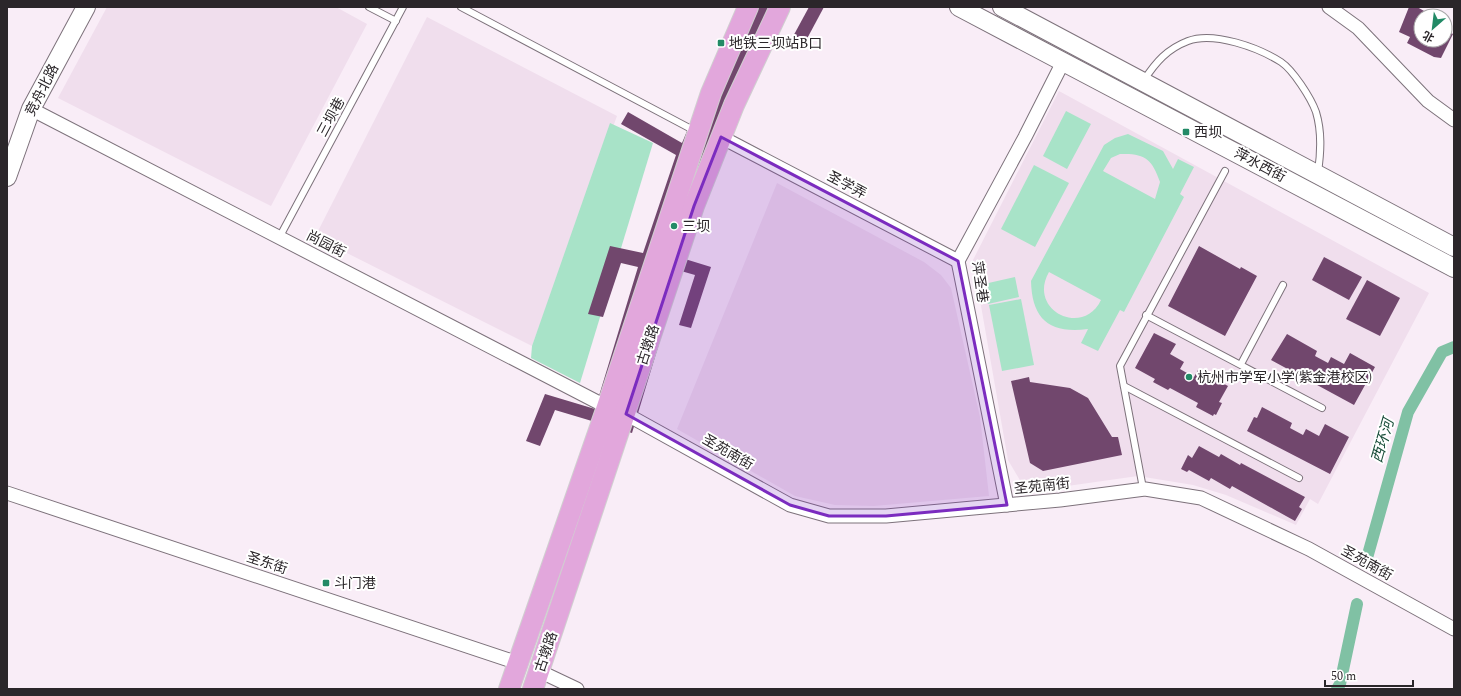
<svg xmlns="http://www.w3.org/2000/svg" width="1461" height="696" viewBox="0 0 1461 696" font-family="Spectral,'Noto Sans SC',serif">
  <style>
    .built { fill: #f0deed }
    .green { fill: #a8e3c8; fill-rule: evenodd }
    .lines { fill: none; stroke-linecap: round; stroke-linejoin: round }
    .canal { stroke: #80c1a4; stroke-width: 12 }
    .building { fill: #71476d }
    .lane-casing { stroke: #7d727b; stroke-width: 8 }
    .street-casing { stroke: #7d727b; stroke-width: 15 }
    .secondary-casing { stroke: #7d727b; stroke-width: 20 }
    .primary-casing { stroke: #d0cfd0; stroke-width: 22 }
    .lane { stroke: #fff; stroke-width: 6 }
    .street { stroke: #fff; stroke-width: 13 }
    .secondary { stroke: #fff; stroke-width: 18 }
    .primary { stroke: #e2a7dc; stroke-width: 20 }
    .marked { fill: #7b2cbf; fill-opacity: 0.2; stroke: #7b2cbf; stroke-width: 3; stroke-linejoin: round }
    .poi-dot { fill: #228a66; stroke: #fff; stroke-width: 1.5 }
    .labels { text-anchor: middle; dominant-baseline: central; stroke-width: 4; stroke-linejoin: round; paint-order: stroke }
    .poi-label { font-size: 14px; fill: #2b262a; stroke: #fff; text-anchor: start }
    .street-label { font-size: 14px; fill: #2b262a; stroke: #fff }
    .water-label { font-size: 15px; font-style: italic; fill: #184d39; stroke: #fff }
  </style>
  <rect width="100%" height="100%" fill="#f9edf7"/>
  <!-- built -->
  <g class="built">
    <polygon points="107,7 336,7 367,24 271,206 58,98"/>
    <polygon points="427,17 617,116 532,346 315,237"/>
    <polygon points="1059,91 1429,293 1318,504 1310,499 1296,525 1226,495 1193,485 1138,476 1046,489 1032,489 1021,482 1008,460 973,260"/>
    <polygon points="777,183 924,262 941,275 951,288 980,417 989,496 874,506 835,505 795,496 677,429"/>
  </g>
  <!-- green -->
  <g class="green">
    <polygon points="1066,111 1091,124 1067,169 1043,156"/>
    <polygon points="610,123 653,143 580,383 531,358 532,346"/>
    <path d="M1128,134L1163,151L1173,169L1178,159L1194,167L1180,194L1184,197L1124,312L1120,310L1098,351L1081,343L1088,329C1049,334 1032,319 1031,281L1104,145L1115,138ZM1120,154C1145,153 1152,159 1160,182L1155,199L1103,171L1111,158ZM1049,272L1101,300C1083,338 1027,310 1049,272Z"/>
    <polygon points="1034,165 1069,183 1035,247 1001,229"/>
    <polygon points="1015,277 1019,297 988,304 984,284"/>
    <polygon points="1021,299 1034,365 1002,371 989,305"/>
  </g>
  <g class="lines">
    <!-- canal -->
    <g class="canal">
      <polyline points="1367,558 1408,412 1442,352 1454,347"/>
      <polyline points="1337,689 1340,684 1357,604"/>
    </g>
  </g>
  <!-- building -->
  <g class="building">
    <polygon points="746,7 789,7 742,105 685,259 711,267 691,328 679,325 695,275 681,271 632,433 555,410 540,446 526,441 545,394 595,409 638,267 621,263 603,317 588,314 610,246 643,253 676,155 621,124 628,112 682,143 699,102"/>
    <polygon points="809,7 824,7 802,48 790,42"/>
    <polygon points="1409,7 1417,7 1433,16 1421,16 1421,40 1445,40 1445,30 1453,34 1441,58 1434,57 1407,43 1410,37 1399,32"/>
    <polygon points="1199,246 1240,269 1241,267 1257,276 1225,336 1168,306"/>
    <polygon points="1324,257 1362,277 1349,300 1312,280"/>
    <polygon points="1367,280 1400,298 1380,336 1346,319"/>
    <polygon points="1154,333 1176,344 1170,354 1184,362 1180,369 1194,377 1198,370 1228,386 1219,402 1222,403 1216,415 1214,414 1213,416 1196,407 1198,403 1170,388 1168,390 1153,382 1155,379 1135,368"/>
    <polygon points="1287,334 1317,351 1315,356 1328,363 1331,357 1344,364 1350,353 1375,367 1354,405 1271,360"/>
    <polygon points="1029,377 1030,382 1070,388 1088,398 1112,437 1118,437 1122,455 1043,471 1030,463 1011,381"/>
    <polygon points="1262,407 1292,423 1290,428 1303,435 1306,429 1319,436 1325,424 1349,437 1330,474 1247,431 1254,417 1257,418"/>
    <polygon points="1199,446 1219,457 1221,454 1240,465 1241,463 1305,497 1299,507 1302,509 1295,521 1232,486 1230,489 1211,478 1209,481 1189,470 1187,472 1181,469 1188,455 1192,458"/>
  </g>
  <g class="lines">
    <defs>
      <g id="lane">
        <polyline points="369,7 396,21"/>
        <polyline points="461,7 695,131"/>
        <path d="M1144,80C1156,62 1167,49 1188,41C1214,31 1259,48 1281,62C1293,70 1311,98 1316,112C1322,132 1321,151 1318,172"/>
        <polyline points="279,238 403,7"/>
        <polyline points="1146,315 1322,408"/>
        <polyline points="1241,364 1283,285"/>
        <polyline points="1124,386 1299,478"/>
        <polyline points="1142,483 1120,366 1225,171"/>
      </g>
      <g id="street">
        <polyline points="1329,7 1358,28 1428,101 1454,120"/>
        <polyline points="31,109 607,407"/>
        <polyline points="721,137 958,261"/>
        <polyline points="626,414 790,505 829,516 886,516 1060,500 1145,489 1201,498 1309,549 1454,629"/>
        <polyline points="7,493 518,663"/>
        <polyline points="1007,505 958,261 1025,137 1063,62"/>
        <polyline points="539,671 577,689"/>
      </g>
      <g id="secondary">
        <polyline points="959,7 1454,268"/>
        <polyline points="1002,7 1454,247"/>
        <polyline points="7,177 31,109 86,7"/>
      </g>
      <g id="primary">
        <polyline points="509,689 607,407 711,93 748,7"/>
        <polyline points="533,689 694,206 734,105 780,7"/>
      </g>
    </defs>
    <!-- lane casing -->
    <use href="#lane" class="lane-casing"/>
    <!-- street casing -->
    <use href="#street" class="street-casing"/>
    <!-- secondary casing -->
    <use href="#secondary" class="secondary-casing"/>
    <!-- primary casing -->
    <use href="#primary" class="primary-casing"/>
    <!-- lane -->
    <use href="#lane" class="lane"/>
    <!-- street -->
    <use href="#street" class="street"/>
    <!-- secondary -->
    <use href="#secondary" class="secondary"/>
    <!-- primary -->
    <use href="#primary" class="primary"/>
  </g>
  <!-- marked area -->
  <path class="marked" d="M721,137L958,261L1007,505L886,516H829L790,505L626,414L694,206Z"/>
  <!-- markers -->
  <g class="poi-dot">
    <rect x="717" y="39" width="8" height="8" rx="2"/>
    <rect x="1182" y="128" width="8" height="8" rx="2"/>
    <circle cx="674" cy="226" r="4"/>
    <circle cx="1189" cy="377" r="4"/>
    <rect x="322" y="579" width="8" height="8" rx="2"/>
  </g>
  <g class="labels">
    <!-- poi labels -->
    <g class="poi-label">
      <text x="729" y="43">地铁三坝站B口</text>
      <text x="1194" y="132">西坝</text>
      <text x="682" y="226">三坝</text>
      <text x="1197" y="377">杭州市学军小学(紫金港校区)</text>
      <text x="334" y="583">斗门港</text>
    </g>
    <!-- street labels -->
    <g class="street-label">
      <text transform="translate(42 90) rotate(-63)">竞舟北路</text>
      <text transform="translate(331 117) rotate(-62)">三坝巷</text>
      <text transform="translate(1260 165) rotate(28)">萍水西街</text>
      <text transform="translate(847 185) rotate(28)">圣学弄</text>
      <text transform="translate(326 244) rotate(27)">尚园街</text>
      <text transform="translate(980 282) rotate(82)">萍圣巷</text>
      <text transform="translate(648 345) rotate(-72)">古墩路</text>
      <text transform="translate(728 452) rotate(30)">圣苑南街</text>
      <text transform="translate(1042 486) rotate(-6)">圣苑南街</text>
      <text transform="translate(267 563) rotate(18)">圣东街</text>
      <text transform="translate(1367 563) rotate(29)">圣苑南街</text>
      <text transform="translate(546 652) rotate(-71)">古墩路</text>
    </g>
    <!-- water labels -->
    <g class="water-label">
      <text transform="translate(1383 441) rotate(-74)">西环河</text>
    </g>
  </g>
  <!-- border -->
  <rect width="1461" height="696" fill="none" stroke="#2b262a" stroke-width="16"/>
  <!-- north arrow -->
  <g transform="translate(1433 28) rotate(208)"><circle r="19" fill="#ffffff" stroke="#aaa8aa"/>
  <path d="M0-3L7 15L0 10L-7 15Z" fill="#228a66"/>
  <text y="-6" font-size="11" font-weight="bold" text-anchor="middle" fill="#2b262a">北</text>
  </g>
  <!-- scale -->
  <path d="M1325 680v6h88v-6" fill="none" stroke="#2b262a" stroke-width="2"/>
  <text x="1331" y="680" font-size="12" fill="#2b262a" stroke="#ffffff" stroke-width="3" paint-order="stroke">50 m</text>
</svg>
